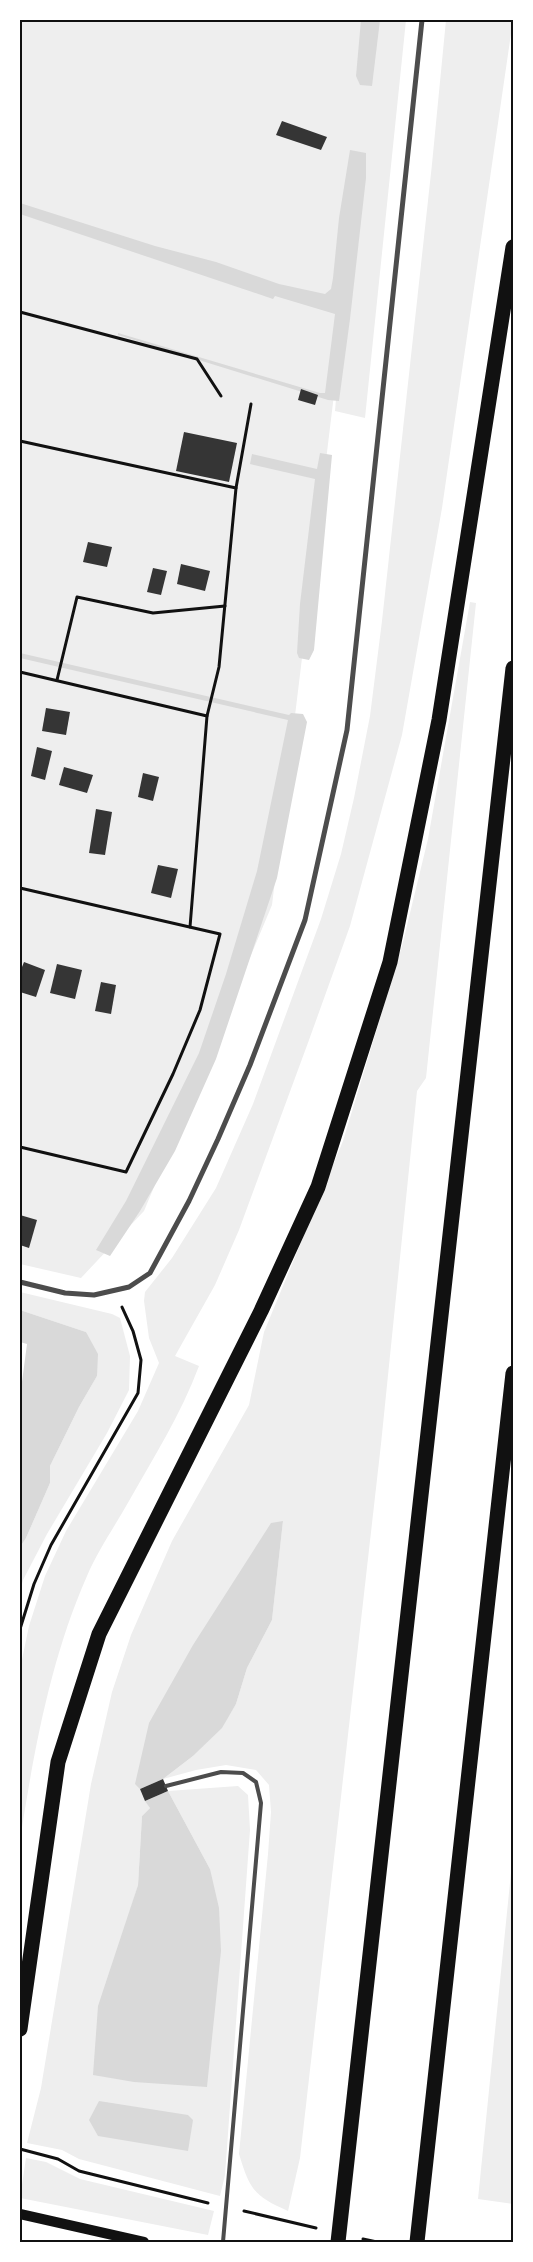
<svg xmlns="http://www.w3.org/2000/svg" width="533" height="2262" viewBox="0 0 533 2262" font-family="Literata,serif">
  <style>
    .green { fill: #eee }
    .water { fill: #d9d9d9 }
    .building { fill: #353535 }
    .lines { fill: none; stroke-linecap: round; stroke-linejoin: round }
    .path { stroke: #111; stroke-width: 3 }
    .service { stroke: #4c4c4c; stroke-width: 4 }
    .minor { stroke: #4c4c4c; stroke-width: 5 }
    .secondary { stroke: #111; stroke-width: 10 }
    .motorway { stroke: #111; stroke-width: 15 }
    .neatline { fill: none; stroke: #111; stroke-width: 2 }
  </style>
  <rect width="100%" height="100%" fill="#fff"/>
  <!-- green -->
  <g class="green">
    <polygon points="20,20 406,20 365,418 335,411 341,337 272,905 144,1211 81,1278 20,1264"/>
    <path d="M446,20H513L442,508L402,735L350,926L309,1040L239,1230L215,1285L175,1356L199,1366C181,1414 154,1457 129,1501C115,1526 98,1550 87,1576C50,1660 34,1751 20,1840V1669L29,1626L45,1576L66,1531L138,1411L159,1363L149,1338L144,1301L145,1292L172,1258L216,1188L253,1104L321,919L341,854L354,798L370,716L382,621L432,164Z"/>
    <path d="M470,602L476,603L426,1078L417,1091L381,1444L300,2158L288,2211C254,2196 250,2190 239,2154L268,1854L271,1812L269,1785L256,1770L226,1765L196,1770L163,1779L193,1756L221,1728L236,1704L247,1668L272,1620L283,1521L140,1789L150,1808L142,1816L138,1885L122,1937L210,1869L168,1791L238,1786L248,1795L250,1830L225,2175L220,2196L79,2159L62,2150L27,2143L41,2088L91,1784L112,1692L131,1635L172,1541L249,1405L264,1332L343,1141L402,946L428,839Z"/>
    <polygon points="20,1292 112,1314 120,1318 130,1356 129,1390 107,1433 47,1534 23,1580 20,1592 20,1547 26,1538 50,1483 50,1466 79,1407 97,1376 86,1332 20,1310"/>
    <polygon points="513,1853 513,2204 478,2199"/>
    <polygon points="26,2158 46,2162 80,2179 214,2211 208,2235 20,2198"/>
  </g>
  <!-- water -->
  <g class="water">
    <polygon points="361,20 380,20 372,86 360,85 356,76"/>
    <polygon points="350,150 366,153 366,178 350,319 339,401 328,400 118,335 118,333 320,393 325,393 335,314 275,296 273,299 20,214 20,203 155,246 216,262 279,284 325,294 331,289 333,278 339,218"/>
    <polygon points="320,453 332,455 314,650 309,660 299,658 297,653 300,604 315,479 250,464 252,454 317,469"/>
    <polygon points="20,653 289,715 291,713 303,714 307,722 277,878 216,1059 175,1151 140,1211 110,1256 96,1250 126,1201 199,1053 226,974 257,871 288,720 20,658"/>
    <polygon points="20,1310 86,1332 98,1354 97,1376 79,1407 50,1466 50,1483 26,1538 20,1547 20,1397 27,1344 20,1342"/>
    <polygon points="283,1521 272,1620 247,1668 236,1704 222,1728 193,1756 163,1779 140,1789 135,1784 149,1723 193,1645 271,1523"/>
    <polygon points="168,1791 210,1869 219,1908 221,1951 207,2087 134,2082 93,2075 98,2006 138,1885 142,1816 150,1808 145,1801"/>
    <polygon points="99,2101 188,2115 193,2120 188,2151 98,2136 89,2120"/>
  </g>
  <!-- building -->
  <g class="building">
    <polygon points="282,121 327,137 321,150 276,135"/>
    <polygon points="301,389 318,395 315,405 298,400"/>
    <polygon points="184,432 237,443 229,482 176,471"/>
    <polygon points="88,542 112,547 107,567 83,562"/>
    <polygon points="181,564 210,571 205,591 177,584"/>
    <polygon points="153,568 167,571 161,595 147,592"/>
    <polygon points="46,708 70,712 66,735 42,731"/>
    <polygon points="37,747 52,751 45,780 31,776"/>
    <polygon points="64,767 93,775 87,793 59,785"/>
    <polygon points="143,773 159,777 153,801 138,797"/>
    <polygon points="96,809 112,812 105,855 89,853"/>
    <polygon points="158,865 178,869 171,898 151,893"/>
    <polygon points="24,962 45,970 36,997 20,992 20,972"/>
    <polygon points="57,964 82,970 75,999 50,993"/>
    <polygon points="101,982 116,985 111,1014 95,1011"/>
    <polygon points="20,1215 37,1220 29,1248 20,1245"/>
    <polygon points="163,1779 168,1791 145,1801 140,1789"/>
  </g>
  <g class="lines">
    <!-- path -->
    <g class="path">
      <polyline points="20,312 197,359 221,396"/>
      <polyline points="20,441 236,488 219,667 207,716 190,927"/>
      <polyline points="236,488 251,404"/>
      <polyline points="20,672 207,716"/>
      <polyline points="57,680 77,597 153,613 225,606"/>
      <polyline points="20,888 220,934 200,1010 173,1074 126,1172 20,1147"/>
      <polyline points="20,1629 34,1584 51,1545 138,1393 141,1360 133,1331 122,1307"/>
      <polyline points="20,2149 58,2159 79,2171 208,2203"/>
      <polyline points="244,2211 316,2228"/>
      <polyline points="363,2239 377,2242"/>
    </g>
    <!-- service -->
    <polyline class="service" points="166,1786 221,1772 243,1773 256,1782 261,1803 223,2242"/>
    <!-- minor -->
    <polyline class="minor" points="20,1282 65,1293 94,1295 129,1287 150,1273 189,1201 218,1139 250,1065 305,920 347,730 422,20"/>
    <!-- secondary -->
    <polyline class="secondary" points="20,2214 144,2242"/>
    <!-- motorway -->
    <g class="motorway">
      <polyline points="20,2029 58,1762 99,1634 261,1311 318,1187 390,962 439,720 513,247"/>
      <polyline points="338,2242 513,668"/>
      <polyline points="417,2242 513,1373"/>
    </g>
  </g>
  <!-- border -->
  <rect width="533" height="2262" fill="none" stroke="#ffffff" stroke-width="42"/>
  <rect x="21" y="21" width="491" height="2220" class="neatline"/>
</svg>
